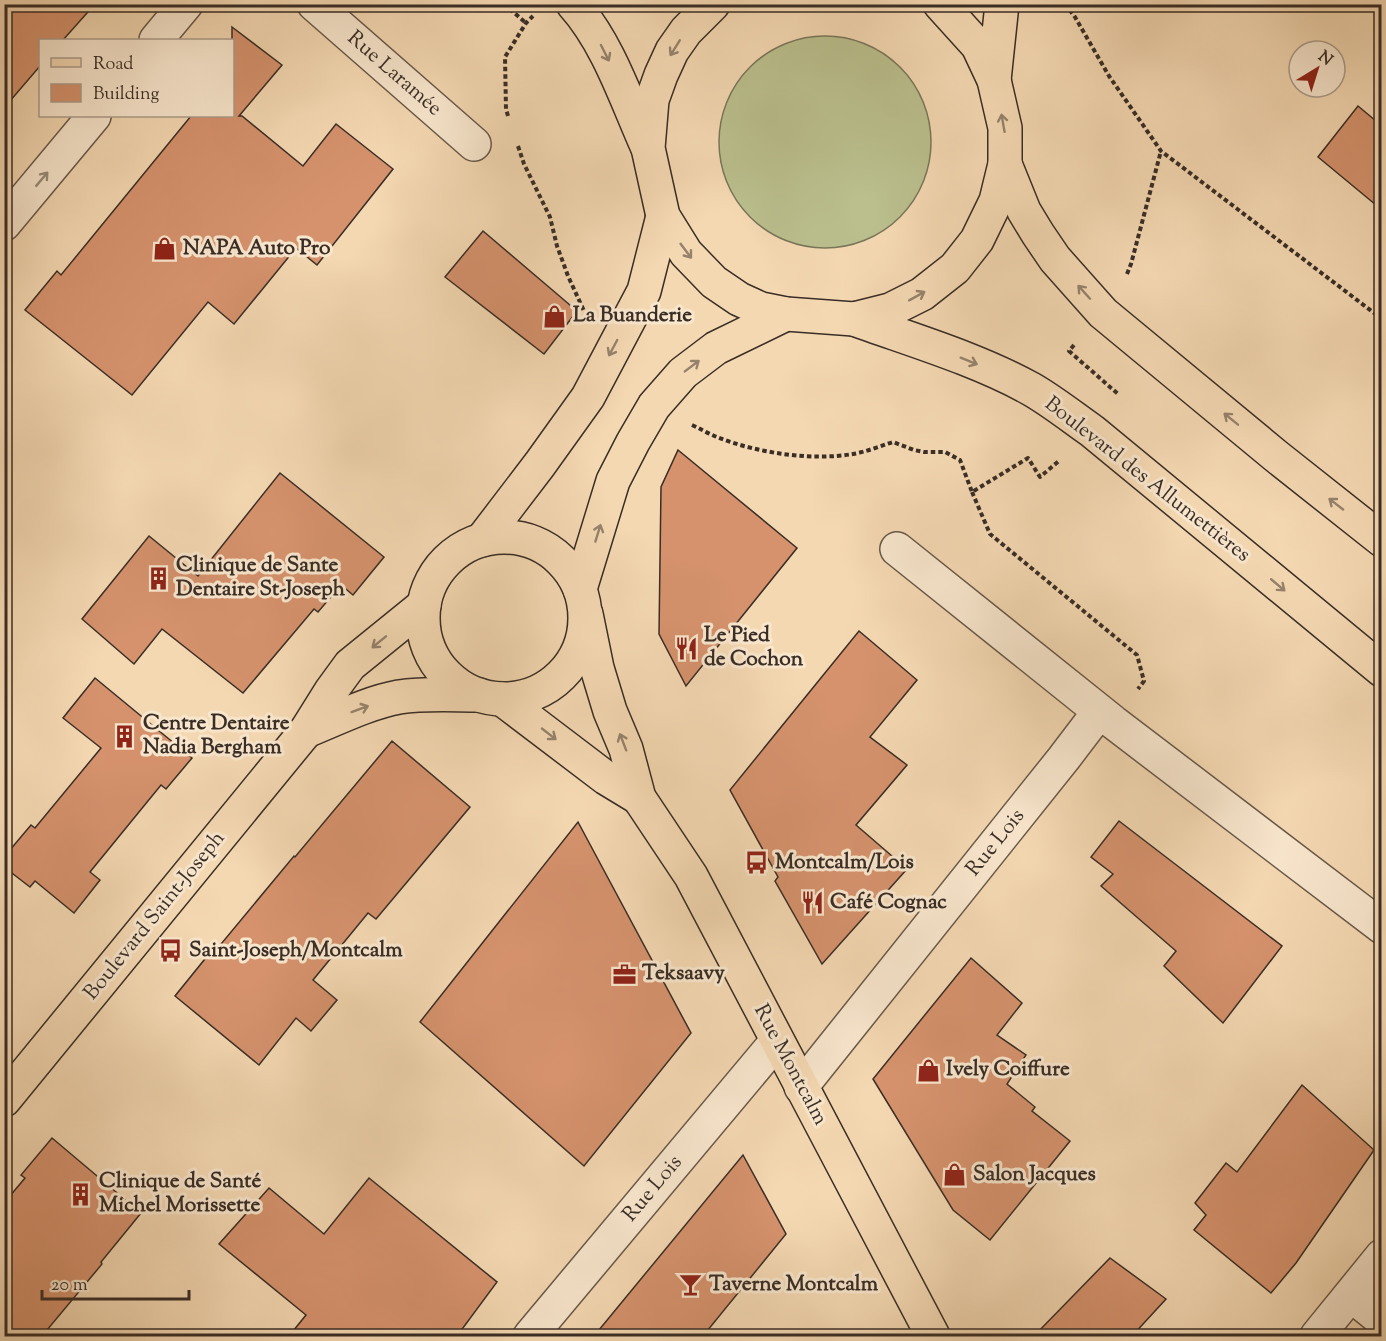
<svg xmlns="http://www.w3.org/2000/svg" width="1386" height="1341" viewBox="0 0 1386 1341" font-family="'Sorts Mill Goudy',serif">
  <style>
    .green { fill: #babf8d; stroke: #7a765a; stroke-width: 1.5 }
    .building { fill: #d5926d; stroke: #392d26; stroke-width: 1.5 }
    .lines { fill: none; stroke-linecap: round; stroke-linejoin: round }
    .minor-casing { stroke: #685849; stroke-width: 36 }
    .major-casing { stroke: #392d26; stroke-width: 36 }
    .path { stroke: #392d26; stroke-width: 4; stroke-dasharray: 4.5 3; stroke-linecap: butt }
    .minor { stroke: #f8e6cd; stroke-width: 33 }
    .major { stroke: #f4d8b2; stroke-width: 33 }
    .oneway { stroke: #96826c }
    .oneway2 { stroke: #988a7a }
    .labels { text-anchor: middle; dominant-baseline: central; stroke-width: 6; stroke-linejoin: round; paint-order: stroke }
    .street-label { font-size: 21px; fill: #392d26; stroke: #f8e6cd }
    .poi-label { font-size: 21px; font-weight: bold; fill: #392d26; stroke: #f8e6cd; text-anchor: start }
  </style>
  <rect width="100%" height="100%" fill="#f4d8b2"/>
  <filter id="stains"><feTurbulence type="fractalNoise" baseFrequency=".00333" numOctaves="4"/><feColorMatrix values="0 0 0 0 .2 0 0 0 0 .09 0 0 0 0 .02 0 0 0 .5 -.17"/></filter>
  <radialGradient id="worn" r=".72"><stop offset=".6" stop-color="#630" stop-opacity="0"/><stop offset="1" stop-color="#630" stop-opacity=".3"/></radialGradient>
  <!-- green -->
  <circle class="green" cx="825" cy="142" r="106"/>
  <!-- building -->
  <g class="building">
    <polygon points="4,4 95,4 63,40 40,40 40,66 4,108"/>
    <polygon points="232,27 282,65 239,116 242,116 303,166 336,124 393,169 317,265 296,248 234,324 208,302 132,395 25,310 57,271 61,275 191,116 232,116"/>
    <polygon points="1358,106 1382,126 1382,210 1318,157"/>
    <polygon points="483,231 577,311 544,354 445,277"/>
    <polygon points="678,450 797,548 686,686 659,634 661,487"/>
    <polygon points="280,473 384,557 353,595 341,585 318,612 314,609 243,693 162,629 134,664 82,619 149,536 198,576"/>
    <polygon points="859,631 917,680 870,737 907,765 856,825 907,869 822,964 775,881 778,877 730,790"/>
    <polygon points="95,678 192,758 166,789 161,785 90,872 100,880 74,913 35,881 30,887 4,867 4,857 31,825 35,828 101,748 63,718"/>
    <polygon points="392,741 470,807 376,919 368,913 313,980 337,1000 311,1031 296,1018 259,1065 175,996 209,954 212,955 294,856 295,857"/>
    <polygon points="1119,821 1282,946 1223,1023 1164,966 1176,951 1101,886 1113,874 1091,857"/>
    <polygon points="578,822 691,1033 584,1166 420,1022"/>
    <polygon points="971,958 1022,1003 997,1035 1026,1055 1007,1084 1035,1107 1032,1111 1070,1141 990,1240 953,1210 873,1079"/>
    <polygon points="1302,1085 1374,1150 1296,1263 1271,1293 1194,1230 1206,1215 1195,1203 1226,1163 1237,1172"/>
    <polygon points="52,1138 141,1213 101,1262 102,1264 42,1336 4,1336 4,1203 25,1178 21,1175"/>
    <polygon points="743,1155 786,1234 703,1336 594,1336"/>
    <polygon points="369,1178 497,1282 457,1336 289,1336 306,1315 219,1244 269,1188 324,1234"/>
    <polygon points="1110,1258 1166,1299 1132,1336 1034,1336"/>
  </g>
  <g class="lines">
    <defs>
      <g id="minor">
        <polyline points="314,4 474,144"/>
        <polyline points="156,40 186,4"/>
        <polyline points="4,224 94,116"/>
        <polyline points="897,549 1113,722 1382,927"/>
        <polyline points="801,1087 1064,758 1099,712"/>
        <polyline points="1351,1295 1382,1320"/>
        <polyline points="530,1336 777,1041"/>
        <polyline points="1317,1336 1382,1256"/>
      </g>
      <g id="major">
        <path d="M573,4C608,43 626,99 647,146"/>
        <polyline points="713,4 686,31 672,51 661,75 652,100 648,148 663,216 686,253 714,282 739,299 761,309 786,314 854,319 890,310 922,294 955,268 977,240 996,201 1005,164 1005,128 994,80 978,46 940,4"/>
        <polyline points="994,80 1002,4"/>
        <polyline points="1005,164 1024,211 1038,234 1055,259 1103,313 1276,456 1382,540"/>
        <path d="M854,319C912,340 977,359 1031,389C1052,401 1072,417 1092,431L1382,670"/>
        <circle cx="504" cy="618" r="81"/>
        <polyline points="482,540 540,464 588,397 644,291 663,216"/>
        <polyline points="580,589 613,481 633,442 654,406 683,373 716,348 786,314"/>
        <polyline points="586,614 597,668 610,711 626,749 639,798 691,876 933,1336"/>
        <polyline points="502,699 606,778 639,798"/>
        <path d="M306,731C336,719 367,703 399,697C425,693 452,695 479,695"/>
        <polyline points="4,1100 306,731 331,691 350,665 424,605"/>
      </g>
    </defs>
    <!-- minor casing -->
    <use href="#minor" class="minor-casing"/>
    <!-- major casing -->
    <use href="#major" class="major-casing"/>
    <!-- path -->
    <g class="path">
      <polyline points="504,4 526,23"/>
      <polyline points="1065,4 1075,17 1109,76 1161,151 1382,319"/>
      <polyline points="508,116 506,109 505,57 526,23 533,16"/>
      <polyline points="518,146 524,164 550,217 557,246 568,276 584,311"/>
      <polyline points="1127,274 1131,264 1161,151"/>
      <polyline points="1074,345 1069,351 1118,394"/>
      <path d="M692,425C701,429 709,434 717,437C757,453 811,461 853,454C866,452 880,446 893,442L914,450L924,452H945L960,460L972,492L1028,458L1040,477L1060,460"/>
      <polyline points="972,492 990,534 1137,655 1144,681 1138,689"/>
    </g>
    <!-- minor -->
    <use href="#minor" class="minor"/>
    <!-- major -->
    <use href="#major" class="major"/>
  </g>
  <!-- one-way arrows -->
  <defs><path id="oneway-shaft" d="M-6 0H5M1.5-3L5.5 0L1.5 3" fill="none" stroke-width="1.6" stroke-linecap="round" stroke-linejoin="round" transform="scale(1.5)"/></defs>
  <g class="oneway">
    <use href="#oneway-shaft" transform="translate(675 48) rotate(122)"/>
    <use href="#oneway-shaft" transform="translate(605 53) rotate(63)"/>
    <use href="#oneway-shaft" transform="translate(1003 123) rotate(-100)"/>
    <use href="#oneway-shaft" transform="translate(686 251) rotate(53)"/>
    <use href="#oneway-shaft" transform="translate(1084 292) rotate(-132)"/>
    <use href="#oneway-shaft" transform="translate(917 296) rotate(-29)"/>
    <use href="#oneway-shaft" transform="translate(613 348) rotate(118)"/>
    <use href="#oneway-shaft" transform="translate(969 361) rotate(22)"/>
    <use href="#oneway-shaft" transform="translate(692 366) rotate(-37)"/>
    <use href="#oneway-shaft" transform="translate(1231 419) rotate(-141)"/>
    <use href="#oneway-shaft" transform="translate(1336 504) rotate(-142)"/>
    <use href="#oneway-shaft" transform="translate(598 533) rotate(-73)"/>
    <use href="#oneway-shaft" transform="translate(1278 585) rotate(40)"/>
    <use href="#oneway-shaft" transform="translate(379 642) rotate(141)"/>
    <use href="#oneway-shaft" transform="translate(360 709) rotate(-20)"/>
    <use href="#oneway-shaft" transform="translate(549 734) rotate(38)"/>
    <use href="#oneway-shaft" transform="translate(623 742) rotate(-111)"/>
  </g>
  <use class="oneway2" href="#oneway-shaft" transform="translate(42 179) rotate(-50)"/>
  <!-- icons -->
  <defs>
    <symbol id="shop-bare" viewBox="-9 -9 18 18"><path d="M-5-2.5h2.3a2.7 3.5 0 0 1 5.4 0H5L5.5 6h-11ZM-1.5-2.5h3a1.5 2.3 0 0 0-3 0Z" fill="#8f2418" stroke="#f8e6cd" stroke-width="2.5" paint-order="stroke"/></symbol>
    <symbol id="building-bare" viewBox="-9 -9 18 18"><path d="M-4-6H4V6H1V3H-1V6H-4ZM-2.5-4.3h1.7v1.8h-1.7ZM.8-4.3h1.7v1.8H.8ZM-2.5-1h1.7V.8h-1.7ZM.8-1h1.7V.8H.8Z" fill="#8f2418" stroke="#f8e6cd" stroke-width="2.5" paint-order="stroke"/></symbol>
    <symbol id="restaurant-bare" viewBox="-9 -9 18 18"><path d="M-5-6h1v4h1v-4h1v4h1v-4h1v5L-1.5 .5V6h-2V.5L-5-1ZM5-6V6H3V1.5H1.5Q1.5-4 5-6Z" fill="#8f2418" stroke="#f8e6cd" stroke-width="2.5" paint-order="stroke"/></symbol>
    <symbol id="bus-bare" viewBox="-9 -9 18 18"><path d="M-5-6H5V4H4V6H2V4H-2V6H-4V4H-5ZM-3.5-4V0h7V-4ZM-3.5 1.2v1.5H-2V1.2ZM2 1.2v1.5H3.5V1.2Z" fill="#8f2418" stroke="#f8e6cd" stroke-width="2.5" paint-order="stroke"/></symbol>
    <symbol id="office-bare" viewBox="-9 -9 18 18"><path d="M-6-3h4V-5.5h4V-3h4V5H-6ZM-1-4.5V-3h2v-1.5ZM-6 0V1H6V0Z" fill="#8f2418" stroke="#f8e6cd" stroke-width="2.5" paint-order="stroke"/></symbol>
    <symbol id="bar-bare" viewBox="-9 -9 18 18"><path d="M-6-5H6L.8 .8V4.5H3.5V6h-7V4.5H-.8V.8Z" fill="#8f2418" stroke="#f8e6cd" stroke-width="2.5" paint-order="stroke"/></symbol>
  </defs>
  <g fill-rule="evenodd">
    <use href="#shop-bare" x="148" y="232" width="33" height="33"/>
    <use href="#shop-bare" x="538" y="300" width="33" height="33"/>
    <use href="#building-bare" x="142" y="562" width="33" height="33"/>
    <use href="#restaurant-bare" x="670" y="632" width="33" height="33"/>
    <use href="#building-bare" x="108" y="720" width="33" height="33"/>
    <use href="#bus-bare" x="740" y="846" width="33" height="33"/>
    <use href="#restaurant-bare" x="796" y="886" width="33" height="33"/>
    <use href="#bus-bare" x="154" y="934" width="33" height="33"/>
    <use href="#office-bare" x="608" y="958" width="33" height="33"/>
    <use href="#shop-bare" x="912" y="1054" width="33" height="33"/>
    <use href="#shop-bare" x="938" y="1158" width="33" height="33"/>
    <use href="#building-bare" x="64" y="1178" width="33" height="33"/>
    <use href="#bar-bare" x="674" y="1268" width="33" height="33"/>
  </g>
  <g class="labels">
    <!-- street labels -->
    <g class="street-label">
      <text transform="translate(394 74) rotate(41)">Rue Laramée</text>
      <text transform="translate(1147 480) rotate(38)">Boulevard des Allumettières</text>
      <text transform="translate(996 843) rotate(-51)">Rue Lois</text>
      <text transform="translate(155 916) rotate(-51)">Boulevard Saint-Joseph</text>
      <text transform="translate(790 1065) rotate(62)">Rue Montcalm</text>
      <text transform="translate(653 1189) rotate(-50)">Rue Lois</text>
    </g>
    <!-- poi labels -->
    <g class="poi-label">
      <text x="183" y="249">NAPA Auto Pro</text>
      <text x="573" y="316">La Buanderie</text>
      <text x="176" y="566">Clinique de Sante<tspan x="176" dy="24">Dentaire St-Joseph</tspan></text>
      <text x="704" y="636">Le Pied<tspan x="704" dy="24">de Cochon</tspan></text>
      <text x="143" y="724">Centre Dentaire<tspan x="143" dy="24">Nadia Bergham</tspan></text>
      <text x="775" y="863">Montcalm/Lois</text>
      <text x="830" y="903">Café Cognac</text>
      <text x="189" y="951">Saint-Joseph/Montcalm</text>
      <text x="642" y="974">Teksaavy</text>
      <text x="946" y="1070">Ively Coiffure</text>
      <text x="973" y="1175">Salon Jacques</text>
      <text x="99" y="1182">Clinique de Santé<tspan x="99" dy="24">Michel Morissette</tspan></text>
      <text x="709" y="1285">Taverne Montcalm</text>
    </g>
  </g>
  <!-- margin -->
  <rect width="1386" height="1341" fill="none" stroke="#f4d8b2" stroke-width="24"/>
  <rect x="6" y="6" width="1374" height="1329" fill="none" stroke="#392d26" stroke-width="3"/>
  <rect x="12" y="12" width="1362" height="1317" fill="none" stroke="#392d26" stroke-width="1.5"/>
  <!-- legend -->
  <rect x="39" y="39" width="195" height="78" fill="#f8e6cd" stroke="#ac9c8a" stroke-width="1.5"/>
  <rect x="51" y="58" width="30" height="9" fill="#f4d8b2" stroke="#ac9c8a" stroke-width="1.5"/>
  <text x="93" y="69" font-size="18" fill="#392d26">Road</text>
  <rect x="51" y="84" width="30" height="18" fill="#d5926d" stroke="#ac9c8a" stroke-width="1.5"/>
  <text x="93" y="99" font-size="18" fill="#392d26">Building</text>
  <!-- north arrow -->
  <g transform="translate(1317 69) rotate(38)"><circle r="28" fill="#f8e6cd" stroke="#ac9c8a" stroke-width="1.5"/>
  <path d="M0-4.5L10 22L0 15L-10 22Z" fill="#8f2418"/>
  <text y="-9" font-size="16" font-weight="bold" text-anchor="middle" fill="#392d26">N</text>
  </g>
  <!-- scale -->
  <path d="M42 1290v9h147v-9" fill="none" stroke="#392d26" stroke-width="3"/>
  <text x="51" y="1290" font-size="18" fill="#392d26" stroke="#f8e6cd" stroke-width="4.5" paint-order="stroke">20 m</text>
  <rect width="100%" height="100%" filter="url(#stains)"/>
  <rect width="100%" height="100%" fill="url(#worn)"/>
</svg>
